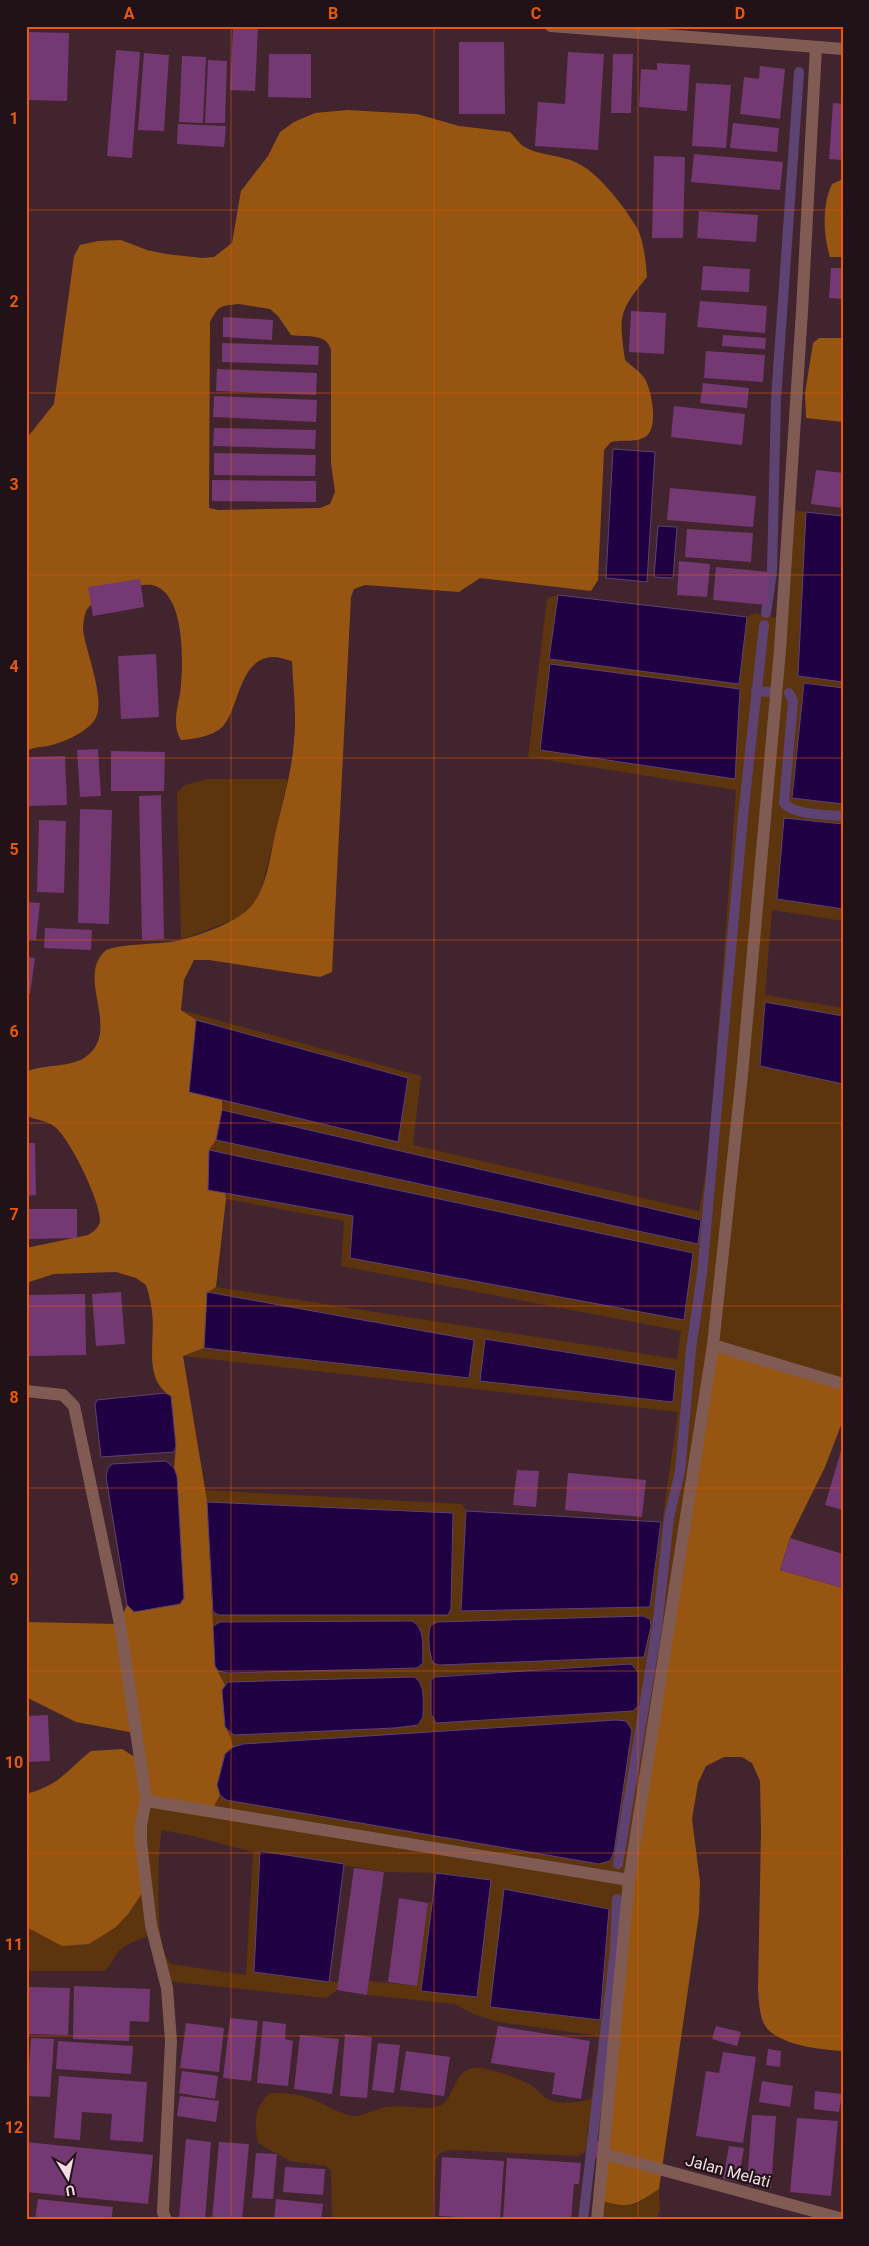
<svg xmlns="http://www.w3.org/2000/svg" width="869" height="2246" viewBox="0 0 869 2246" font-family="Roboto,sans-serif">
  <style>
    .green { fill: #5c340e; fill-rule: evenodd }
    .forest { fill: #965611; fill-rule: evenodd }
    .water { fill: #1f0042; stroke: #5e4272 }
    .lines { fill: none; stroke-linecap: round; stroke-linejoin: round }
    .stream { stroke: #5e4272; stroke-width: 10 }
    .building { fill: #743973 }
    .minor { stroke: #805b54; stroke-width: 12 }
    .grid { fill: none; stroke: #e8590c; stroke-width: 1; stroke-opacity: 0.55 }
    .labels { text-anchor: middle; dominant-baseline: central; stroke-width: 4.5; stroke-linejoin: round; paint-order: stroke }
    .street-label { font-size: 16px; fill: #f0dce1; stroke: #201216 }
    .neatline { fill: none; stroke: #e8590c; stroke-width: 2 }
    .grid-label { font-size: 16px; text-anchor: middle; font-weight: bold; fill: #e8590c }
  </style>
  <rect width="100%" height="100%" fill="#42242e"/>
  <!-- green -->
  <g class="green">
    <path d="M789,509L806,512L798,675L843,682V688L804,683L792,798L843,804V824L784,818L777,899L843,909V921L772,910L765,995L843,1008V1016L765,1003L760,1066L843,1084V1384L713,1345L606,2134L587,2129L591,2148L578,2156L450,2150L440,2153L436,2158L433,2210V2215L439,2220H332L331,2170L325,2166L290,2161L258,2143C254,2123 254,2107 270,2093C286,2092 304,2095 319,2102C330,2107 341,2115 354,2116C365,2116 376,2108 387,2107C403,2104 422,2110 436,2107C458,2103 449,2065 482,2068C493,2070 522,2079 532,2086C541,2092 541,2097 553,2101C565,2104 579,2102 591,2099L599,2036L499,2022L473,2014L455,2004L367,1995L369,1981L417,1986L428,1903L432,1901L421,1990L477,1997L491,1880L436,1873L384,1872L260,1851L254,1972L339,1982L337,1990L326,1998L166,1981L154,1935C142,1938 123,1944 116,1955C112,1962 111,1966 104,1971H26V1927L62,1946L116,1927L129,1913L146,1887V1799L211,1812L220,1795L227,1800L599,1864L614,1852L632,1730L626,1721L616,1720L243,1744L233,1747L229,1733L235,1735L395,1728L228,1682L225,1685L218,1671L228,1673L417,1668L419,1625L412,1621L220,1622L213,1626V1612L219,1615H447L451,1609L453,1513L207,1502L205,1490L462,1504L466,1511L461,1611L650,1607L678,1412L183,1356L204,1348L469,1377L474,1340L207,1292L216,1287L677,1359L681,1331L341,1266L344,1221L226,1199L225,1193L353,1216L351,1258L693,1253L209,1150L216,1140L697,1244L701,1220L222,1110V1099L398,1141L408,1078L196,1020L181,1010L421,1076L413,1145L699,1211L709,1156L736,790L528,757L547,598L558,595L549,659L739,684L747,617L754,613L782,619ZM485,1339L676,1370L673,1402L480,1381ZM650,1619L651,1626L644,1657L439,1665ZM631,1664L636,1667L431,1681L434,1677L442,1675ZM162,1830L193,1836L253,1852L246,1975L170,1964C168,1960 165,1955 163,1950C157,1927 157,1853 162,1830Z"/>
    <polygon points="208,779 288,779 262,888 252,906 238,918 181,940 177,793 185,785"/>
    <polygon points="659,2189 660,2208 657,2220 597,2220 599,2200 637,2204"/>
  </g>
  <!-- forest -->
  <g class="forest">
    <path d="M347,110L417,114L459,126L510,132C514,136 518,142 523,146C541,157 563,154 581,165C600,175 626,209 637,228C644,241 646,263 647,277C618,312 619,316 625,360C631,366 641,372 645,379C652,391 659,429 645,437C635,443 623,439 611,442L604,450L598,580L591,591L480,578L459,592L365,585L354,589L351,597L332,972L320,977L209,960H194L184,980L181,1010L196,1020L190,1092L222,1099V1110L216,1140L209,1150L208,1190L225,1193L226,1199L216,1287L207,1293L204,1348L183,1356L207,1501L215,1666L225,1685L222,1690L225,1727L229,1733L233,1747L225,1754L218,1785L220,1795L211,1812L147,1799L146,1887L129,1913L116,1927L89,1944L62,1946L26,1927V1794C60,1785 66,1771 91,1751L122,1749L138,1759L135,1733L76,1722L26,1697V1622L119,1624L127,1605L134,1612L180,1604L184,1598L177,1476L174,1468L176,1446L171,1396C142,1379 156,1340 152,1312C151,1303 149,1294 146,1285L136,1278L116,1272L54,1274L26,1283V1248L88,1235C93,1232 99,1228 100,1221C101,1202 70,1139 55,1127C47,1120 36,1120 26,1116V1072C45,1063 72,1069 88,1055C120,1029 77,979 104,952C112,943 165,945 181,940C202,934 239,922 252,905C268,885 270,855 276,830C283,801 292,771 294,741C297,715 293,687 292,661C287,660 280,657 274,657C240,657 240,704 224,725C215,736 195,739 181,740C170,723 180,703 181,685C183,660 185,592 152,585C141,583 121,590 111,594C102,597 88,603 85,614C84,619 83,624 83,629C85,651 108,703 94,721C85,733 62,743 48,746C41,747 32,747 26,752V437L30,434L54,404L74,256L80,245L98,241L121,240L147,250L166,254L202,258L214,257L232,243L241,191L268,156L280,132L294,122L315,113ZM239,304L270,309L278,316L291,335C308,338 326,332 331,350V463L335,492L330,504L320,508L218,510L209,508L210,322C219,305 220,306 239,304Z"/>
    <path d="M843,179V257H830C823,235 822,205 832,184Z"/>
    <polygon points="819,338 843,338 843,422 806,418 805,393 813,343"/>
    <path d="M713,1345L843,1384V1420L825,1467L790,1538L780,1570L843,1588V2051C822,2050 779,2045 766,2027C759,2017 759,2001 758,1989L761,1831L760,1781L752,1763L742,1757H724L706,1766L698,1783L692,1819L700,1882L699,1914L659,2189C634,2206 630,2209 599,2200L629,1880Z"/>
  </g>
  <!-- water -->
  <g class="water">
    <polygon points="613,449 655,452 647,582 606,578"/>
    <polygon points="806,512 843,516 843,682 798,676"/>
    <polygon points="658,526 677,527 673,578 654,577"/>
    <polygon points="558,595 747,617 739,684 549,659"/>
    <polygon points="550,664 740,689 735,779 540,750"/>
    <polygon points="804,683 843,688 843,804 792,798"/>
    <polygon points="784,818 843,824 843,909 777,899"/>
    <polygon points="765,1002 843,1016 843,1084 760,1066"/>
    <polygon points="196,1020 408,1078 398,1142 189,1092"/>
    <polygon points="222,1110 701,1220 698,1244 216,1140"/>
    <polygon points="209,1150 693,1253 684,1320 350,1258 353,1216 208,1190"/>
    <polygon points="207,1292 474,1340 469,1378 204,1348"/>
    <polygon points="485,1339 676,1370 673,1402 480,1381"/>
    <polygon points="165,1393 171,1396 176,1446 174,1452 101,1457 95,1405 97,1400"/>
    <polygon points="166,1461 174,1468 177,1476 184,1598 180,1604 134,1612 127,1605 106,1477 108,1468 112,1464"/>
    <polygon points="207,1502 453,1513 451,1609 448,1615 219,1615 213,1612"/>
    <polygon points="466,1511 661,1522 650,1607 461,1611"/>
    <path d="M643,1616L650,1619L651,1626L644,1657L439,1665L433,1663C429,1653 427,1634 431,1625L438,1622Z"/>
    <path d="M412,1621C426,1629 422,1648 423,1663L417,1668L228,1673L218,1671L215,1666L213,1626L220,1622Z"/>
    <polygon points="631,1664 638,1672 638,1706 633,1711 436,1723 431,1714 431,1681 434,1677"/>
    <path d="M414,1677C426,1683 423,1705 423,1717L418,1725L395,1728L234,1735L225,1727L222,1690L228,1682Z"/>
    <polygon points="616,1720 626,1721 632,1730 614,1852 610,1861 599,1864 226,1800 220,1795 217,1785 225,1754 233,1747 243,1744"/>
    <polygon points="260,1851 344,1864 329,1982 254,1972"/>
    <polygon points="436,1873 491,1880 477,1997 421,1991"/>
    <polygon points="504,1889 609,1909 600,2020 490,2007"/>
  </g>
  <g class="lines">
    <!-- stream -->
    <g class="stream">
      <polyline points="766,613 772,572 776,399 799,72"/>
      <polyline points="756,691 769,692"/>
      <path d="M789,693L793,701L784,803C793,815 828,815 843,816"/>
      <polyline points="618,1864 657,1628 669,1518 680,1471 691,1349 702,1274 743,816 764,625"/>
      <polyline points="583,2220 615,1949 617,1899"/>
    </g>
  </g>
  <!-- building -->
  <g class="building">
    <polygon points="233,26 258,27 255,91 230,90"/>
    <polygon points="26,32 69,33 67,101 26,100"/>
    <polygon points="459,42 504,42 505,114 459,114"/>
    <polygon points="116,50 140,52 132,158 107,156"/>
    <polygon points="568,52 604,54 598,150 535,146 538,102 565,104"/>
    <polygon points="144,53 169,55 164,131 138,130"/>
    <polygon points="269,54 311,54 311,98 268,97"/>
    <polygon points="613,54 633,54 631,113 611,113"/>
    <polygon points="182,56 206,57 203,123 179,122"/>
    <polygon points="208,60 227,61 225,123 205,123"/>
    <polygon points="657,63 690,65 687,111 639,107 641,69 657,70"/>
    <polygon points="760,66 785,69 780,119 740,114 744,77 759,79"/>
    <polygon points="696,83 731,85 726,148 692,146"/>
    <polygon points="833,103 843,104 843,160 829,159"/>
    <polygon points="733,123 779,128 777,152 730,148"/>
    <polygon points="178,124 226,126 224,147 177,144"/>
    <polygon points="694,154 783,162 780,190 691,182"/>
    <polygon points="654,156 685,157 683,238 652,238"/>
    <polygon points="699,211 758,215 756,242 697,238"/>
    <polygon points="703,266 750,269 749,292 701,290"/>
    <polygon points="831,268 843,268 843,299 829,298"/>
    <polygon points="700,301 767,306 765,333 697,327"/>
    <polygon points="631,311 666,313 664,354 629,352"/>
    <polygon points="223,317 273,320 272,340 223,337"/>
    <polygon points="723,335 766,338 765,349 722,346"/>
    <polygon points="222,343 319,346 318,365 222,362"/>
    <polygon points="706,351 765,355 763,382 704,378"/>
    <polygon points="217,369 317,373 316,395 216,391"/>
    <polygon points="703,383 749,388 747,408 700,403"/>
    <polygon points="214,396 317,400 316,422 213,417"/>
    <polygon points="674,406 745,414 742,445 671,437"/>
    <polygon points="214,428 316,430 315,449 213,446"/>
    <polygon points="214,453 316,455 315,476 214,475"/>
    <polygon points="816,470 843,473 843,508 811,504"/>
    <polygon points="212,480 316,481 316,502 212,501"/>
    <polygon points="670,488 756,496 753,527 667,520"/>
    <polygon points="687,529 753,533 751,562 685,557"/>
    <polygon points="679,561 710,564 707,597 677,595"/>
    <polygon points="716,567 770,572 767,605 713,600"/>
    <polygon points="140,579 144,607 93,616 88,587"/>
    <polygon points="156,654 159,717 121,719 118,656"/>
    <polygon points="98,749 101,796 80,797 77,750"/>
    <polygon points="111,751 165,752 164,791 111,791"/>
    <polygon points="65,756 67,805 29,806 27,757"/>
    <polygon points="161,795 164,939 142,940 139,796"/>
    <polygon points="80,809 112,810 109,924 78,923"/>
    <polygon points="39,820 66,821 64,893 37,892"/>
    <polygon points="26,902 40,903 36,940 26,939"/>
    <polygon points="45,928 92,930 91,950 44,948"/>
    <polygon points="26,957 35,958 30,994 26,993"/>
    <polygon points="26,1143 35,1143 36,1195 26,1196"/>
    <polygon points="26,1209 77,1209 77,1238 26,1239"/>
    <polygon points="121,1292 125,1344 96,1346 92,1294"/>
    <polygon points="85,1294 86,1355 26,1356 26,1295"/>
    <polygon points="843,1444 843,1510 825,1505"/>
    <polygon points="517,1470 539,1471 536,1507 513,1505"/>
    <polygon points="568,1473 646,1480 642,1517 565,1510"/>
    <polygon points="26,1536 29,1537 28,1572 26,1572"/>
    <polygon points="790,1538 843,1554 843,1588 780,1570"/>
    <polygon points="48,1715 50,1761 26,1762 26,1716"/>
    <polygon points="354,1868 384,1872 367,1995 337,1990"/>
    <polygon points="399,1898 428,1903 417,1986 388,1982"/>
    <polygon points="74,1986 150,1989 149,2022 130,2021 129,2041 73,2039"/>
    <polygon points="28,1987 70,1988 68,2035 27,2034"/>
    <polygon points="230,2018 258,2021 251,2081 223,2078"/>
    <polygon points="263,2021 286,2024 285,2039 293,2041 288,2086 257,2083"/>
    <polygon points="186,2023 224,2028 219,2072 180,2068"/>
    <polygon points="498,2026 590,2041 581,2099 552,2094 555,2073 491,2063"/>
    <polygon points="716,2026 741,2032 737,2046 712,2039"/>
    <polygon points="345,2034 372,2037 367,2098 340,2096"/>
    <polygon points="300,2035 339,2039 332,2094 294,2089"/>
    <polygon points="31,2038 54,2039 50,2097 27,2096"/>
    <polygon points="58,2041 133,2046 131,2074 56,2069"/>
    <polygon points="378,2043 400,2045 394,2093 372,2090"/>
    <polygon points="768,2049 781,2051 780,2067 766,2065"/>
    <polygon points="406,2051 450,2057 444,2096 400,2090"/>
    <polygon points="723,2052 756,2057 743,2143 696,2136 706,2071 719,2073"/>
    <polygon points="182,2071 218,2076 215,2099 179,2093"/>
    <polygon points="59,2076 147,2082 143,2142 110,2140 112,2114 82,2112 80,2140 54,2138"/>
    <polygon points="762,2081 793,2086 790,2107 759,2102"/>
    <polygon points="815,2091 842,2094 839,2112 814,2109"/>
    <polygon points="180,2096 219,2101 216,2122 177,2116"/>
    <polygon points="752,2115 776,2116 771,2188 747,2185"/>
    <polygon points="797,2118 838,2121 831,2196 790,2192"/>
    <polygon points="186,2139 211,2142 205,2220 179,2218"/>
    <polygon points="596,2141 602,2142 599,2158 593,2158"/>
    <polygon points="26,2142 153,2155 148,2204 26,2192"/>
    <polygon points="219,2142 249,2144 242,2220 212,2220"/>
    <polygon points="729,2146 744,2148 738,2182 723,2179"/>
    <polygon points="256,2153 277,2154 273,2199 252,2198"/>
    <polygon points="442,2157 504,2161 500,2219 439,2216"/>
    <polygon points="507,2158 581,2163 579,2184 574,2184 571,2220 503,2220"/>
    <polygon points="285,2167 325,2169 323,2195 283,2192"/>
    <polygon points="38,2199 113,2207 111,2220 35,2220"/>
    <polygon points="276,2199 323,2204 321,2220 274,2220"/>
  </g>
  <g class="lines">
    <!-- minor -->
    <g class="minor">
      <polyline points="551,26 843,49"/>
      <polyline points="713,1345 843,1384"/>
      <polyline points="26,1391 63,1395 74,1406 120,1624 146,1799 153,1802 629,1880"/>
      <polyline points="146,1799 141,1825 141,1842 151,1925 167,1988 171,2041 163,2212 166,2220"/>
      <polyline points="604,2154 843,2219"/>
      <polyline points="597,2220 629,1880 713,1345 742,1075 780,650 802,311 816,47"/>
    </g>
  </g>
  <!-- grid -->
  <path class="grid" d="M231,26V2220M434,26V2220M638,26V2220M26,210H843M26,393H843M26,575H843M26,758H843M26,940H843M26,1123H843M26,1306H843M26,1488H843M26,1671H843M26,1853H843M26,2036H843"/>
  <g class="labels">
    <!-- street labels -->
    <g class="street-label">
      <text transform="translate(728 2171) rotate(15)">Jalan Melati</text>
    </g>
  </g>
  <!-- border -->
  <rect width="869" height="2246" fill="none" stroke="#201216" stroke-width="55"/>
  <!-- north arrow -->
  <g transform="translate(68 2178) rotate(170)" stroke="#201216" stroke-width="4" paint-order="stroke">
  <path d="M0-4L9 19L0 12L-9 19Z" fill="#f0dce1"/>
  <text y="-8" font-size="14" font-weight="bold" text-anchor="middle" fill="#f0dce1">U</text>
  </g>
  <rect x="28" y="28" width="814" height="2190" class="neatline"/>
  <g class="grid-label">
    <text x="129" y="19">A</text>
    <text x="333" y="19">B</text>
    <text x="536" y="19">C</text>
    <text x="740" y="19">D</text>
    <text x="14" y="124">1</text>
    <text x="14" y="307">2</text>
    <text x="14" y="490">3</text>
    <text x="14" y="672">4</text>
    <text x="14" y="855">5</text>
    <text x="14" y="1037">6</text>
    <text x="14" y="1220">7</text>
    <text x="14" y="1403">8</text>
    <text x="14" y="1585">9</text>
    <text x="14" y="1768">10</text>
    <text x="14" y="1950">11</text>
    <text x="14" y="2133">12</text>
  </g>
</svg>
